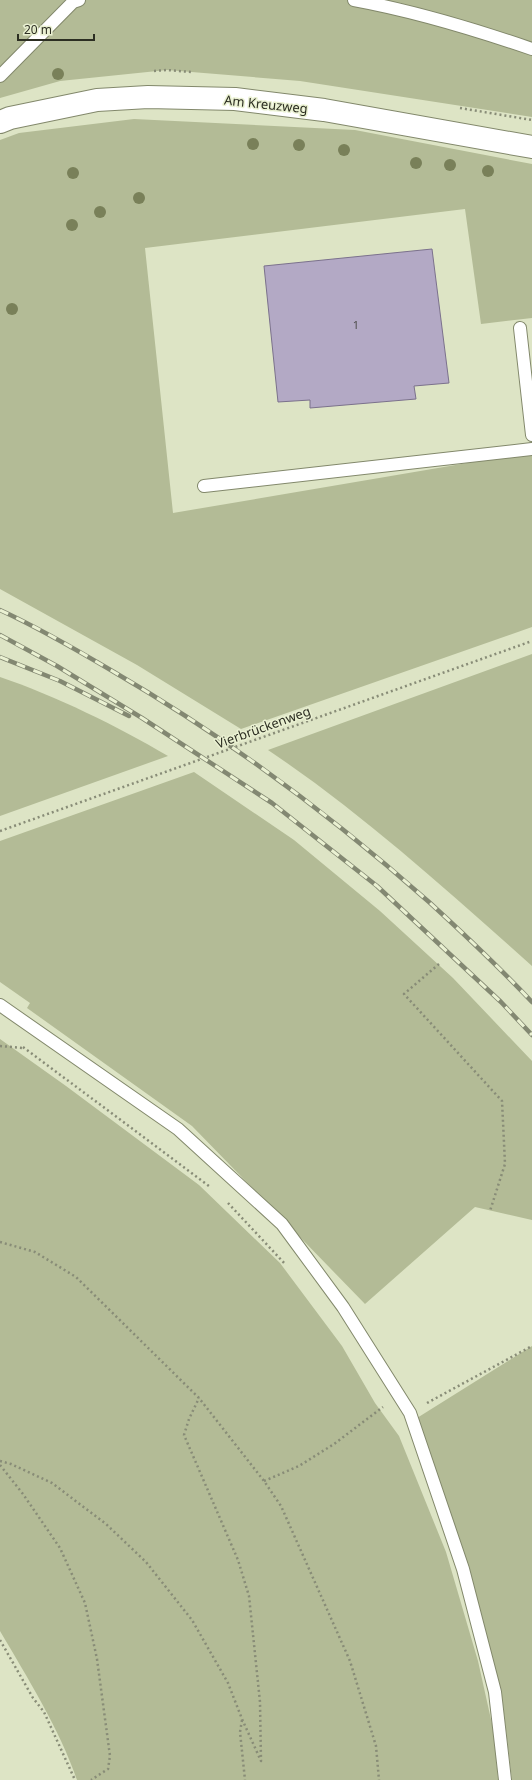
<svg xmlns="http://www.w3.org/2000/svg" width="532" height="1780" viewBox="0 0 532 1780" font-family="'Noto Sans',sans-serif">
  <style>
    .green { fill: #b3bb96 }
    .building { fill: #b3a9c5; stroke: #7b718c }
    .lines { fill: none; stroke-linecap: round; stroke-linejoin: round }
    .service-casing { stroke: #82886b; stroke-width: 14 }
    .minor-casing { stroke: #82886b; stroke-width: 24 }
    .path { stroke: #888c77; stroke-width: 2.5; stroke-dasharray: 2 3; stroke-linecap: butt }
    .service { stroke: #fff; stroke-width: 12 }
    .minor { stroke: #fff; stroke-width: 22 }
    .rail-casing { stroke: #838872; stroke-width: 4.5 }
    .rail { stroke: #eaf1d2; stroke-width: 3; stroke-dasharray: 9; stroke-linecap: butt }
    .tree { fill: #798059 }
    .labels { text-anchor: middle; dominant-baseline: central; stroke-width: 3; stroke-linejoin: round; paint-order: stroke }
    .number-label { font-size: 11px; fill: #4e4d4b }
    .street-label { font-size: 13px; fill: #2c2e22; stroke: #eaf1d2 }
  </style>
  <rect width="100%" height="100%" fill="#dde4c5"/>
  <!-- green -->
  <g class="green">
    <polygon points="0,0 532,0 532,117 300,81 167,70 60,81 0,98"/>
    <polygon points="134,119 355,130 532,164 532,318 481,324 465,209 145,248 173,513 532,452 532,627 241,729 137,665 0,589 0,140 19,133"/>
    <path d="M532,654V966C448,891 362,813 268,750Z"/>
    <path d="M0,677C56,696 117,726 168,756L0,816Z"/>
    <polygon points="194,772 294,840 380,911 453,978 532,1061 532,1220 475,1207 365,1304 192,1126 27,1008 30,1003 0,982 0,841"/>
    <path d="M0,1039L66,1086L199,1185L280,1263L342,1346L375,1403L399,1436L446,1552L478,1661L494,1733L498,1780H77C60,1730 27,1677 0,1631Z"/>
    <polygon points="532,1346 532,1780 512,1780 501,1689 417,1418"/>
  </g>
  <!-- building -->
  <polygon class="building" points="432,249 449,383 414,386 416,399 310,408 310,400 278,402 264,266"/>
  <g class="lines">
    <defs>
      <g id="service">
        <path d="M354,0C414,11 474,29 532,49"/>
        <polyline points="0,76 73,2 79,0"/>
        <polyline points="520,328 532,435"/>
        <polyline points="204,486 532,449"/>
        <polyline points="0,1005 178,1129 282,1224 343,1307 410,1413 463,1569 495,1692 505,1780"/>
      </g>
      <polyline id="minor" points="0,122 10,118 97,100 148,97 235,99 324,110 532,147"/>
    </defs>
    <!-- service casing -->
    <use href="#service" class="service-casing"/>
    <!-- minor casing -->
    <use href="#minor" class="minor-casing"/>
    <!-- path -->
    <g class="path">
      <polyline points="154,71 167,70 191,72"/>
      <polyline points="460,108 532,120"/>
      <polyline points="0,831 532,641"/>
      <polyline points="439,964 404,994 502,1101 505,1164 490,1211"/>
      <polyline points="0,1046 23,1048"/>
      <polyline points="23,1047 209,1186"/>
      <polyline points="228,1203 286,1265"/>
      <polyline points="0,1242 35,1252 76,1277 199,1398 264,1481 281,1506 350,1661 376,1746 379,1780"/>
      <polyline points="427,1403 532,1346"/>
      <polyline points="0,1461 11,1464 52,1483 106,1524 146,1562 192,1620 228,1683 242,1719 261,1761 260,1702 249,1596 238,1560 184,1435 189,1419 199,1398"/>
      <polyline points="0,1465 23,1494 60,1548 85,1603 97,1659 110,1756 108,1769 91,1780"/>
      <polyline points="264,1481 299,1466 334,1444 383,1407"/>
      <polyline points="0,1640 33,1698 44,1712 75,1780"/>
      <polyline points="242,1720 240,1732 245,1780"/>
    </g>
    <!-- service -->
    <use href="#service" class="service"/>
    <!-- minor -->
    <use href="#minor" class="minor"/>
    <defs>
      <g id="rail">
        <path d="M0,610C39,628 77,650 114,672C227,738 331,815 429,902C464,934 499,967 532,1002"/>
        <polyline points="0,635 57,666 142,718 272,803 377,886 501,1002 532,1035"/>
        <polyline points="0,657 60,681 129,716"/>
      </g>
    </defs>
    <!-- rail casing -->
    <use href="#rail" class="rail-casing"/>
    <!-- rail -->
    <use href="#rail" class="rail"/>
  </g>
  <!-- trees -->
  <g class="tree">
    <circle cx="58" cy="74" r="6"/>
    <circle cx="253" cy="144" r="6"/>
    <circle cx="299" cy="145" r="6"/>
    <circle cx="344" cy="150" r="6"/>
    <circle cx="416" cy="163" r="6"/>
    <circle cx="450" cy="165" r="6"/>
    <circle cx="488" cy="171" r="6"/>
    <circle cx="73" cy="173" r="6"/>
    <circle cx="139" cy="198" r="6"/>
    <circle cx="100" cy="212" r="6"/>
    <circle cx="72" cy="225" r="6"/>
    <circle cx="12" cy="309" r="6"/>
  </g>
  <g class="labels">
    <!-- number labels -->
    <g class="number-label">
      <text x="356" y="324">1</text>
    </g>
    <!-- street labels -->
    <g class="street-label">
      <text transform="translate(266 104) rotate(6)">Am Kreuzweg</text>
      <text transform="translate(263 727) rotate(-20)">Vierbrückenweg</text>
    </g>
  </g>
  <!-- scale -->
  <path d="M18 34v6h76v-6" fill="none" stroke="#2c2e22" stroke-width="2"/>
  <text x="24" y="34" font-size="12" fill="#2c2e22" stroke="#eaf1d2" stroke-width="3" paint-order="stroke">20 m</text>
</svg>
